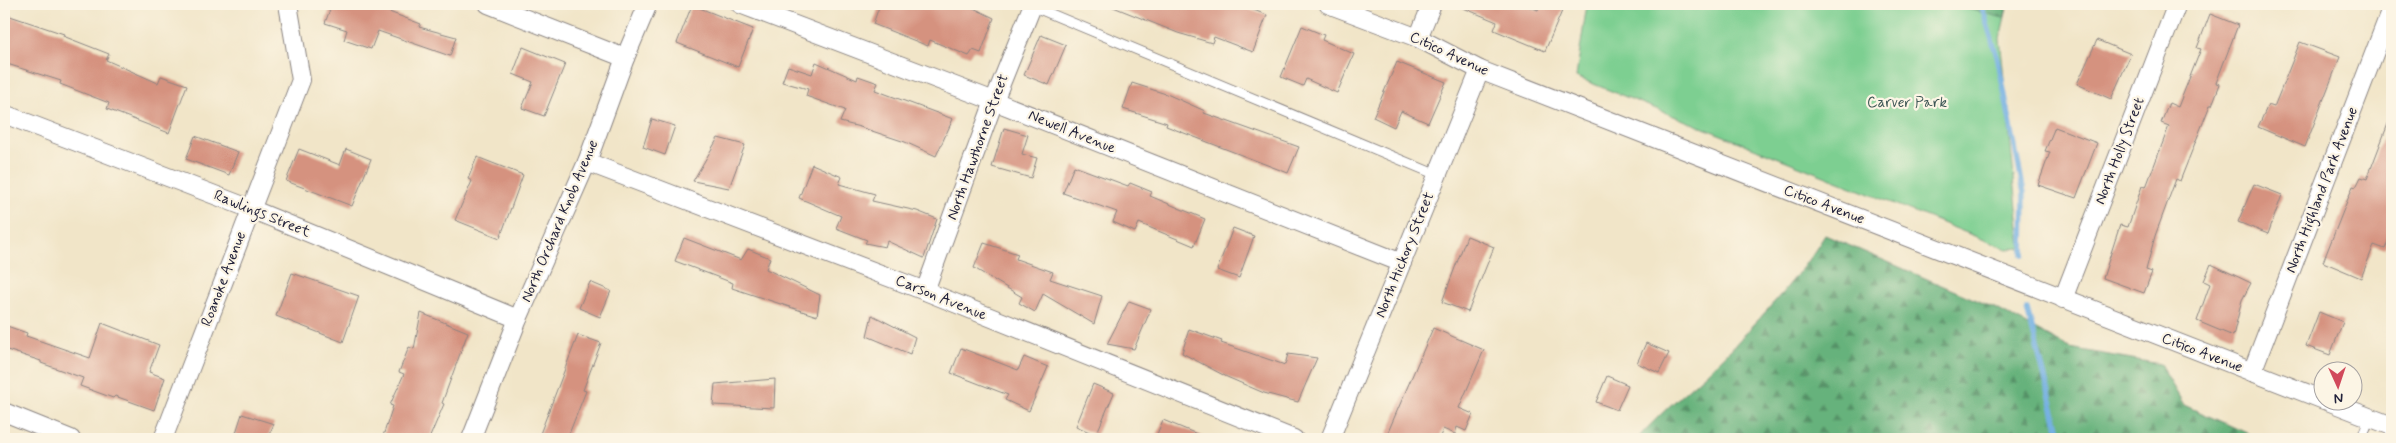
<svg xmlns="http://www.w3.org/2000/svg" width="2396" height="443" viewBox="0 0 2396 443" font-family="Mynerve,sans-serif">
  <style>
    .green { fill: #7dcf91; stroke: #507866 }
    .forest { fill: url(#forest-firs); stroke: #446a5b }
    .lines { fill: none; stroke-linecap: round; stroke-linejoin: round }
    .stream { stroke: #6faee2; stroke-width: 5.5 }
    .building { fill: #d5927f }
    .service-casing { stroke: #8a8482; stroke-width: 11 }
    .minor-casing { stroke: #8a8482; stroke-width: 20 }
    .service { stroke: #fff; stroke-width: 9 }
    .minor { stroke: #fff; stroke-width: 18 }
    .labels { text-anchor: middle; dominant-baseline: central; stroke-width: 4.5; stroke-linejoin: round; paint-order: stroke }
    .street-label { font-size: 15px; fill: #22223b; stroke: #fcf5e5 }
    .park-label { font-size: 15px; fill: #3d5655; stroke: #fcf5e5 }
  </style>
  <defs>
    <pattern id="forest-firs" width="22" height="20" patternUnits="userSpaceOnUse" patternTransform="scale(1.25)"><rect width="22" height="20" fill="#66b27b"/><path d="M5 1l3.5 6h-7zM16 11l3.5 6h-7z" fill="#549066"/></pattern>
  </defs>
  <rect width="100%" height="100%" fill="#fcf5e5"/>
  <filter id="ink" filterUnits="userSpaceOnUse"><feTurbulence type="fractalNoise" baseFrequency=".02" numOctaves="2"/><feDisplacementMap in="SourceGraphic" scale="10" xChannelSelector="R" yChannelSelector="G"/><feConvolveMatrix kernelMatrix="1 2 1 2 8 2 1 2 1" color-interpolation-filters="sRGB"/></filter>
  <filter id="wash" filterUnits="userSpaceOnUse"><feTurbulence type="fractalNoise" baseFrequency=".0096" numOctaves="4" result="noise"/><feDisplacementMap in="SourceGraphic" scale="20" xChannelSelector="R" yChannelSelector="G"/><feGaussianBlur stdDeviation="1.12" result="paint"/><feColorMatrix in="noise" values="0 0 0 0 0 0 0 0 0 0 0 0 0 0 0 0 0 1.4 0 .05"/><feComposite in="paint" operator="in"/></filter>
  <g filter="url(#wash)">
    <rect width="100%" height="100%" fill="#f1e5c8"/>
    <!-- green -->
    <polygon class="green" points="1587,4 2008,4 2000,38 2021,248 2007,249 1576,77"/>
    <!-- forest -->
    <g class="forest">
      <polygon points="1967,4 2008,4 2004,18 1968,9"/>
      <path d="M1825,235L1997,309L2070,348L2160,364L2184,405L2249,434V439H1637C1666,406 1700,381 1731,349C1764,314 1800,276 1825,235Z"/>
    </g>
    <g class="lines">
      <!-- stream -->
      <g class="stream">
        <polyline points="1981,4 1998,60 2024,193 2023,255"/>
        <polyline points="2027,309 2061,439"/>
      </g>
    </g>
    <g id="blocks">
      <!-- building -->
      <g class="building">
        <polygon points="332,4 368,4 421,24 419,27 456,37 450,56 378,31 371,49 344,40 347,30 325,23"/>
        <polygon points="880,4 965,4 994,18 981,53 973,50 969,56 930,40 928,46 873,24"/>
        <polygon points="1106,4 1237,4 1267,15 1253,52 1214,37 1212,43 1178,33"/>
        <polygon points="1454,4 1522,4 1538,10 1540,4 1565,4 1545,51 1494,30 1497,22"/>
        <polygon points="692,5 753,29 738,67 677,43"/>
        <polygon points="4,14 64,34 63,36 109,54 106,60 158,83 161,76 187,85 169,133 107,109 109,103 60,84 61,81 4,63"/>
        <polygon points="2210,14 2238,25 2216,83 2220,84 2212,105 2210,105 2180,181 2176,179 2155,236 2146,270 2152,272 2144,293 2103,278 2120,225 2128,227 2142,186 2146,187 2169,126 2161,123 2169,103 2178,107 2201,49 2197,48"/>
        <polygon points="1302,26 1324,35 1322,40 1354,54 1337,93 1306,79 1303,86 1281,77"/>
        <polygon points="1041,35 1066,45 1049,85 1024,75"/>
        <polygon points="2097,40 2131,54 2111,99 2077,84"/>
        <polygon points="2300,42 2340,57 2305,147 2258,127 2268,105 2274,107"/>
        <polygon points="523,47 565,64 544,116 522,108 533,82 513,74"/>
        <polygon points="816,62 857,80 858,76 878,83 875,90 953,119 936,156 905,142 860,127 840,122 845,110 806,96 808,89 782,82 788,66 812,74"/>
        <polygon points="1397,62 1446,82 1428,123 1401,111 1394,127 1373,117"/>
        <polygon points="1132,83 1169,95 1205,111 1204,113 1299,147 1288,173 1166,126 1167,123 1123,109"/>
        <polygon points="2391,116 2392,230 2385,249 2374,245 2361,278 2323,262 2353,186 2356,187 2361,177 2367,179"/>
        <polygon points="652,119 675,126 665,155 643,147"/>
        <polygon points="2055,127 2097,143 2076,198 2038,185 2050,152 2045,151"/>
        <polygon points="1004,128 1028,135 1022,154 1037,158 1031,178 992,167"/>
        <polygon points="195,136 238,152 229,175 186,159"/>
        <polygon points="718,138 745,145 729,188 693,181"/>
        <polygon points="299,149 340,165 346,149 371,159 352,206 286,181"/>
        <polygon points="477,157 523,175 500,238 455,220 472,181 468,179"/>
        <polygon points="812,164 842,177 839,184 875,194 872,201 917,211 937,219 924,258 887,241 885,247 865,243 867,240 836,228 841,216 799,198"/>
        <polygon points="1074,166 1128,186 1130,183 1152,192 1150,196 1205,219 1194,246 1139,223 1135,232 1113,222 1117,212 1063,193"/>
        <polygon points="2254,184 2282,195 2268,234 2238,222"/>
        <polygon points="1233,228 1254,236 1239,278 1217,270"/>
        <polygon points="1467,236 1494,247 1468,312 1442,302"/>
        <polygon points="684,238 741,260 748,249 770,258 766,269 820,295 817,316 732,288 733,283 675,261"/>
        <polygon points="984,243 1018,254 1016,259 1053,272 1050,279 1102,296 1094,324 1043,294 1035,312 1019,303 1022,297 974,268"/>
        <polygon points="2211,264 2251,283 2242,300 2233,336 2197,321 2210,284 2204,281"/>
        <polygon points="292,273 359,296 343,342 276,316"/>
        <polygon points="590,282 611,291 600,317 579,308"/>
        <polygon points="1129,301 1151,309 1134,349 1107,344"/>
        <polygon points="2319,312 2343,322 2330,355 2306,346"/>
        <polygon points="421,313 468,332 442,403 444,404 429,439 382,439 393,406 390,405 404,374 399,372 409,347 414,349"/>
        <polygon points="872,315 915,337 910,354 867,336"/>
        <polygon points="102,323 159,345 149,372 165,378 154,410 115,396 113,398 80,386 83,378 41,363 41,361 4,349 4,325 27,333 26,336 90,358"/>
        <polygon points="1433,328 1484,350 1459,408 1473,414 1466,431 1457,427 1455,434 1443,429 1439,439 1385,439"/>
        <polygon points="1189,329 1222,341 1221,343 1285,365 1288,354 1317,358 1298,402 1264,393 1227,377 1182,353"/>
        <polygon points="578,335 601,343 583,390 586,391 567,439 538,439"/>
        <polygon points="1646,343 1669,353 1659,373 1637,363"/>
        <polygon points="961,348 1018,370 1024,357 1048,367 1029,411 1005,400 1008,395 951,373"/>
        <polygon points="1607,376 1628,385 1617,410 1596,402"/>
        <polygon points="775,379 774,408 713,405 715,384"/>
        <polygon points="1093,384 1114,393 1096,435 1076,426"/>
        <polygon points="242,414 274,424 267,439 234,439"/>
        <polygon points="1163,420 1209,439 1155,439"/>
      </g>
    </g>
  </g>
  <g filter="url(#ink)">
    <use href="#blocks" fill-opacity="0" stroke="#8a8482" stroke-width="1"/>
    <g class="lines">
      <defs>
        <g id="service">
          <polyline points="1032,6 1437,175"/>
          <polyline points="2361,439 2370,418"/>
        </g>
        <g id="minor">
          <polyline points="488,4 625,58"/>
          <polyline points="740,4 994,101 1402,263"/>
          <polyline points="1328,4 1418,38 1480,70 2324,400"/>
          <polyline points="1418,38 1432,4"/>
          <polyline points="4,114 251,209 518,319"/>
          <polyline points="587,162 925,291 1294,439"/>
          <polyline points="925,291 994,101 1033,4"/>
          <polyline points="2063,299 2177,4"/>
          <polyline points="2252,372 2392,7"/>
          <polyline points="2325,400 2392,426"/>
          <polyline points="4,412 71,439"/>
          <polyline points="163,439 301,80 288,4"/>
          <polyline points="471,439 518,319 587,162 625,58 648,4"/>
          <polyline points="1330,439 1480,70"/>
        </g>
      </defs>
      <!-- service casing -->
      <use href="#service" class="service-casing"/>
      <!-- minor casing -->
      <use href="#minor" class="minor-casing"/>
      <!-- service -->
      <use href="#service" class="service"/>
      <!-- minor -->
      <use href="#minor" class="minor"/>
    </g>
  </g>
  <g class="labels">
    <!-- street labels -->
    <g class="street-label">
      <text transform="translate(1449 54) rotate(25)">Citico Avenue</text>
      <text transform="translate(1072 132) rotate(22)">Newell Avenue</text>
      <text transform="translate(978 147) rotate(-70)">North Hawthorne Street</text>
      <text transform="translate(2120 151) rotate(-69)">North Holly Street</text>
      <text transform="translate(2322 190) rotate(-69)">North Highland Park Avenue</text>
      <text transform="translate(1824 205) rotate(21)">Citico Avenue</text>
      <text transform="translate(262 214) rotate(22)">Rawlings Street</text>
      <text transform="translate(560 221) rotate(-67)">North Orchard Knob Avenue</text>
      <text transform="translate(1405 255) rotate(-68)">North Hickory Street</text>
      <text transform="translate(224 279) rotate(-69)">Roanoke Avenue</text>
      <text transform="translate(941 298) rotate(22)">Carson Avenue</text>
      <text transform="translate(2202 353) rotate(21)">Citico Avenue</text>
    </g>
    <!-- park labels -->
    <g class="park-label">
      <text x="1907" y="103">Carver Park</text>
    </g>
  </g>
  <!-- margin -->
  <rect width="2396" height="443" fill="none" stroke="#fcf5e5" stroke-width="20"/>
  <!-- north arrow -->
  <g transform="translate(2338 386) rotate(177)"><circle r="24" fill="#fcf5e5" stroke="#a5a1a1"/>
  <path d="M0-4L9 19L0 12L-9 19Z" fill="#d1495b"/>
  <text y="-8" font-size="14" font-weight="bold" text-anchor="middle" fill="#22223b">N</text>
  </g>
</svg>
